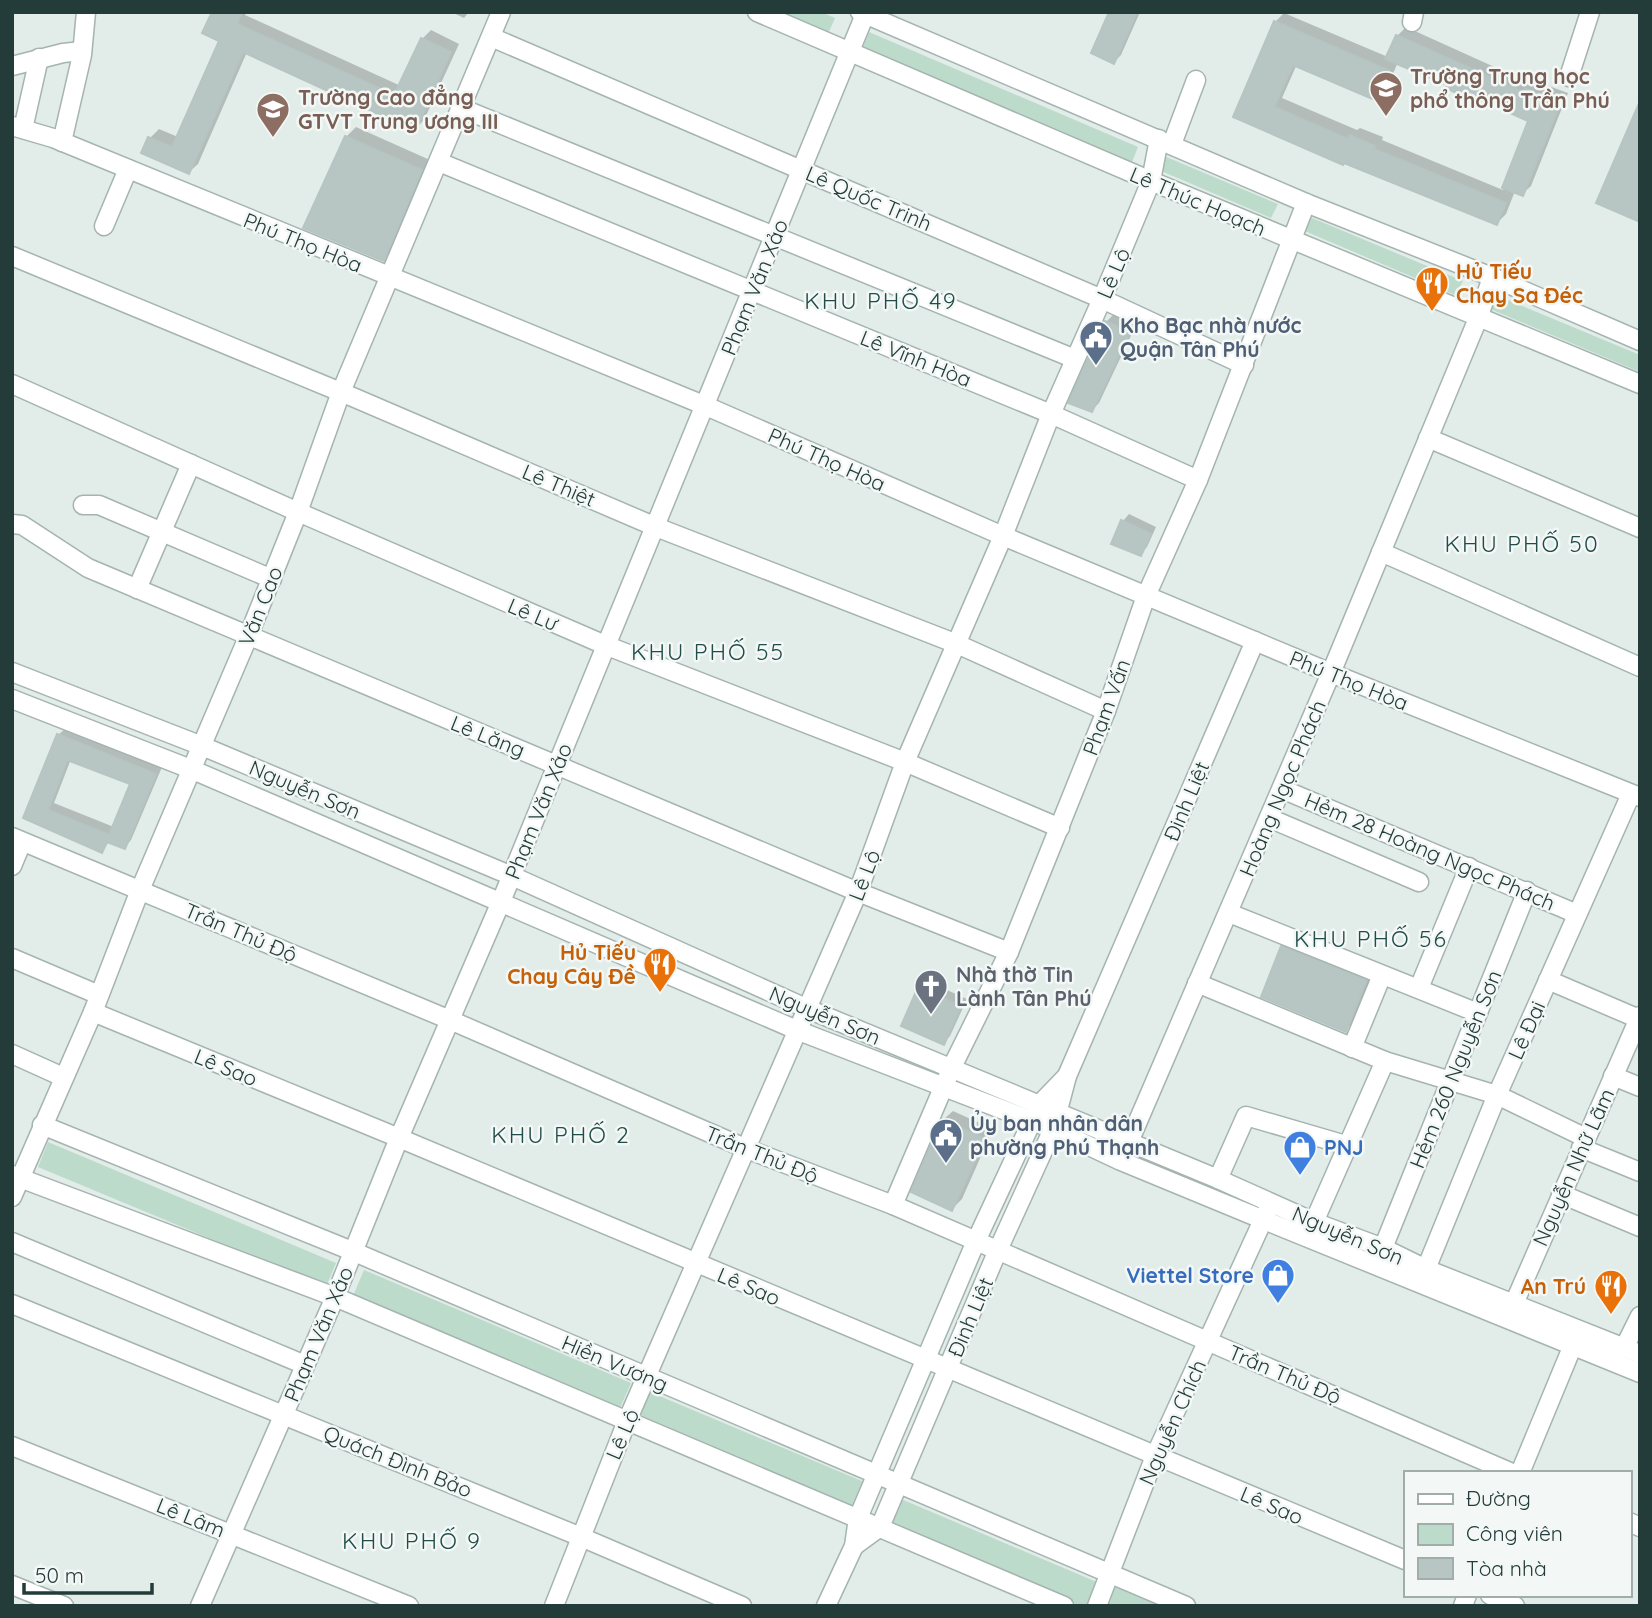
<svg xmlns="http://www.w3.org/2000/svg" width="1652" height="1618" viewBox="0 0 1652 1618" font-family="Quicksand,sans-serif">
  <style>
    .green { fill: #bddbca }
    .shadow { fill: #0003; fill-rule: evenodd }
    .building { fill: #b8c6c3; stroke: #b5c5c1; stroke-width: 2; fill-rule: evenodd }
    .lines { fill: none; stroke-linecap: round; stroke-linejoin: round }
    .minor-casing { stroke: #a5b4b1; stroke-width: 21 }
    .minor { stroke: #fff; stroke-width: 18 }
    .labels { text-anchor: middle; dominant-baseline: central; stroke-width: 5; stroke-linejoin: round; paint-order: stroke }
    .education-label { font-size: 21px; font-weight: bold; fill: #785e54; stroke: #f3f8f6; text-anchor: start }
    .street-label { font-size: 21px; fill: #233c39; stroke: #f3f8f6 }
    .food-label { font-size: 21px; font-weight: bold; fill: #c56008; stroke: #f3f8f6; text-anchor: end }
    .service-label { font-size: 21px; font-weight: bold; fill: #4e5e75; stroke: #f3f8f6; text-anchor: start }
    .worship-label { font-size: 21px; font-weight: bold; fill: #5b616d; stroke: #f3f8f6; text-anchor: start }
    .shop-label { font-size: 21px; font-weight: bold; fill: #366cbe; stroke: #f3f8f6; text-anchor: start }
    .neighbourhood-label { font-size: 23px; letter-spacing: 2px; fill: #204d49; stroke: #f3f8f6 }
  </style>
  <rect width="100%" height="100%" fill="#e2ece9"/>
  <!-- green -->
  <g class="green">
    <polygon points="778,12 821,12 835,18 828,34"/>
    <polygon points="869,32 1138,147 1132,162 863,47"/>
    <polygon points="1164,156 1278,204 1271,218 1159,170"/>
    <polygon points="1305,215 1463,281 1455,295 1300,229"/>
    <polygon points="1496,295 1640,355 1640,372 1490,309"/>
    <polygon points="48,1142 336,1263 326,1287 38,1167"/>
    <polygon points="364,1270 631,1383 620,1408 353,1296"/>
    <polygon points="650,1392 869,1484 858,1509 639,1416"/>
    <polygon points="901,1499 1099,1583 1089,1606 1080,1606 890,1525"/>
    <polygon points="1115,1587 1160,1606 1107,1606"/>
  </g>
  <!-- shadow -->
  <g class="shadow">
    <polygon points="214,12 246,12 245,15 401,86 422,39 431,30 459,44 424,120 415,129 247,52 198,164 189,172 143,153 150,138 159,129 178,137 221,40"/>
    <polygon points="451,12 469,12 464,18"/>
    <polygon points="1111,12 1140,12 1121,55 1114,62"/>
    <path d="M1284,13L1388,57L1397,36L1406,27L1532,84L1535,81L1568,93L1531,186L1522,194L1515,191L1506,214L1497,223L1235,116L1275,22ZM1398,62L1531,120L1503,190L1382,140L1383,137L1360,128L1357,130L1282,98L1297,64L1377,99L1386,90Z"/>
    <polygon points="356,127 430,160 393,250 383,259 346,137"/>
    <polygon points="1113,315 1136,325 1099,403 1092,410 1106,322"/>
    <polygon points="1129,514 1156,527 1147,547 1140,554 1123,521"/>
    <path d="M65,729L162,767L131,840L125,847L110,841L101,851L25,817L58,735ZM71,759L132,783L114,827L54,803Z"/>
    <polygon points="1292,938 1374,971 1355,1021 1345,1030 1283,947"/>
    <polygon points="927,981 967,999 950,1036 943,1043 903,1025 920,988"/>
    <polygon points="953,1111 993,1129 962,1199 952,1209 943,1120"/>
  </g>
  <!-- building -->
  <g class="building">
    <polygon points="212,12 242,12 237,24 394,95 421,38 451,52 415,131 243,52 189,174 141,153 148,137 172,147 219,41 202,33"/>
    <polygon points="1109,12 1137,12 1114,64 1091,53"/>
    <polygon points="1274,21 1390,71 1377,101 1293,65 1274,107 1348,139 1350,135 1375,146 1374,149 1506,203 1497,225 1344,163 1343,165 1233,117"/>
    <polygon points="1396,35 1523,92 1525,89 1561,101 1523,196 1502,188 1528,121 1461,91 1459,94 1445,88 1447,85 1385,59"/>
    <polygon points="1640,101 1640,222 1596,203"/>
    <polygon points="345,136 422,170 384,261 303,228"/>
    <polygon points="1105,321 1130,332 1092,412 1068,403"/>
    <polygon points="1121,520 1151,534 1141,556 1111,544"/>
    <path d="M57,734L156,774L125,849L107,842L102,853L23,818ZM67,760L130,784L109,835L48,810Z"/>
    <polygon points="1281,946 1366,980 1346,1032 1261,997"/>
    <polygon points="918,987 961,1006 944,1045 901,1026"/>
    <polygon points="942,1119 985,1139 952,1211 911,1192"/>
  </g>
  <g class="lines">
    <defs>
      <g id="minor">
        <polyline points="757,12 1151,181 1640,384"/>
        <polyline points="860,12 1306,203 1492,277 1640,341"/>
        <polyline points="1412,22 1414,12"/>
        <polyline points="491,37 1102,299 1244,365"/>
        <polyline points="12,66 63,53 82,51"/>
        <polyline points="1569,77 1590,12"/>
        <polyline points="461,108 1075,359"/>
        <polyline points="12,126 53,138 706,406 1003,536 1331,673 1640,797"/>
        <polyline points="23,129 39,58"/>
        <polyline points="62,142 82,55 86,12"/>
        <polyline points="1172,144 1196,80"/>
        <polyline points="439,162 1051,414 1198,480"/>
        <polyline points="104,226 128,169"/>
        <polyline points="12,256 355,398 656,527 957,644 1106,711"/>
        <polyline points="12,384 298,512 605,645 905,762 1060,828"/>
        <polyline points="1428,438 1640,528"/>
        <polyline points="83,505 99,505 272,579"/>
        <polyline points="12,524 22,525 88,568 858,892 1009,952"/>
        <polyline points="1381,552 1640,667"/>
        <polyline points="137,589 191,464"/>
        <polyline points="12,672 202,746 512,876 808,1009 1218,1179 1314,1222 1383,1248 1426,1269 1640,1354"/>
        <polyline points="12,699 193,770 799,1031 1053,1129 1121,1161 1264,1220 1640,1373"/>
        <polyline points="1282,789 1577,914"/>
        <polyline points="1269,818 1419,882"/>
        <polyline points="12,837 450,1020 747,1149 893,1205 1512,1473"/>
        <polyline points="12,866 22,842"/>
        <polyline points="1229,913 1478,1013"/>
        <polyline points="12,958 99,995"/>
        <polyline points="1548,980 1639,1019"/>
        <polyline points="1197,983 1385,1061 1497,1095 1586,1138"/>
        <polyline points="1419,988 1469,867"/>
        <polyline points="93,1012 399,1138 1405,1560"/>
        <polyline points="1352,1048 1382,975"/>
        <polyline points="12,1054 63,1077"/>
        <polyline points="1613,1076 1640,1087"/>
        <polyline points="42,1125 352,1251 1186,1606"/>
        <polyline points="1129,1142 1331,673 1479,316 1492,277"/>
        <polyline points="1581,1148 1640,1172"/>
        <polyline points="12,1175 335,1297 1064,1606"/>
        <polyline points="1218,1179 1246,1116 1349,1146"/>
        <polyline points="1561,1194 1640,1227"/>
        <polyline points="12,1197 93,1012 140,890 248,637 298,512 341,392 501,12"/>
        <polyline points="893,1205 952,1067 1009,952 1106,711 1146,596 1198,480 1306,203"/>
        <polyline points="1314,1222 1385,1061"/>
        <polyline points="12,1242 305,1365"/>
        <polyline points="1383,1248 1527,891"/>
        <polyline points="1426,1269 1497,1095 1631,794"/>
        <polyline points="12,1304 581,1537 742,1606"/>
        <polyline points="1509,1315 1640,1016"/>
        <polyline points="1624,1348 1640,1316"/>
        <polyline points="12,1446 409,1606"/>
        <polyline points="1520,1473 1573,1345"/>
        <polyline points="1629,1522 1640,1527"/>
        <polyline points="854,1546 880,1527 998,1250 1053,1129 1067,1076 1255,641"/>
        <polyline points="12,1585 64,1606"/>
        <polyline points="1490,1595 1515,1606"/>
        <polyline points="200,1606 335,1297 399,1138 500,904 866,12"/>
        <polyline points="554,1606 627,1421 858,892 905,762 1003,536 1051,414 1102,299 1151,181 1159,139"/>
        <polyline points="826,1606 854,1546 858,1518 976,1241 1040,1104 1067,1076"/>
        <polyline points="1097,1606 1155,1456 1268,1209"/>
        <polyline points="1463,1606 1467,1595"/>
      </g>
    </defs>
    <!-- minor casing -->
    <use href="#minor" class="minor-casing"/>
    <!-- minor -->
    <use href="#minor" class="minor"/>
  </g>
  <!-- icons -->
  <defs>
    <symbol id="school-pin" viewBox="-11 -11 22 30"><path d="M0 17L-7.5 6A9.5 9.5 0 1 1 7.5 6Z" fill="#8d6e63" stroke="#f3f8f6"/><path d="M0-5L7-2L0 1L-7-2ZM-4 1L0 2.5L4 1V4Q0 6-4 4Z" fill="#fff"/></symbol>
    <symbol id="university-pin" viewBox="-11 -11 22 30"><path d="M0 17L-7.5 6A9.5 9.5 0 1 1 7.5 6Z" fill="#8d6e63" stroke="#f3f8f6"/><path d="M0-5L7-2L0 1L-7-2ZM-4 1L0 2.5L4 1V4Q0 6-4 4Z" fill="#fff"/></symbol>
    <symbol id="restaurant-pin" viewBox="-11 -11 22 30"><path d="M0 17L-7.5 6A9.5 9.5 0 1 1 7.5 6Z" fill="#e8710a" stroke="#f3f8f6"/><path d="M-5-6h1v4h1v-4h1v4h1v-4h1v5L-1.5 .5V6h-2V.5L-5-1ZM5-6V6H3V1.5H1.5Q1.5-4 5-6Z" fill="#fff"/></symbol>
    <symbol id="civic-pin" viewBox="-11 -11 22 30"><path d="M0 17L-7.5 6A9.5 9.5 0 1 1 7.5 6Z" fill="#5c6f8a" stroke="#f3f8f6"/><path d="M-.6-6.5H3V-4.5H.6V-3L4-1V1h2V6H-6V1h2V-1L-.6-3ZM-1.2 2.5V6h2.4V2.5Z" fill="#fff"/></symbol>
    <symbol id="church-pin" viewBox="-11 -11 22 30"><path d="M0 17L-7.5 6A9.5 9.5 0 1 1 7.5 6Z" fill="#6b7280" stroke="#f3f8f6"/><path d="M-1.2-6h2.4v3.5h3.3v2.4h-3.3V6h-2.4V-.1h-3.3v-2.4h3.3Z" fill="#fff"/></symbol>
    <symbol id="shop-pin" viewBox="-11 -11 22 30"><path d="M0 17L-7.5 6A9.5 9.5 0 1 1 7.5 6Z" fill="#3f7fe0" stroke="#f3f8f6"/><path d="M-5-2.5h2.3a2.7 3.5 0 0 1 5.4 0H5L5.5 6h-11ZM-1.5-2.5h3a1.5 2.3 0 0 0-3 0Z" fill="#fff"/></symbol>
  </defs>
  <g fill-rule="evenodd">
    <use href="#school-pin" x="1367" y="69" width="38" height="52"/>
    <use href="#university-pin" x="254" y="90" width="38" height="52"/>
    <use href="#restaurant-pin" x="1413" y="264" width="38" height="52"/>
    <use href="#civic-pin" x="1077" y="318" width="38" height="52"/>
    <use href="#restaurant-pin" x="641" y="945" width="38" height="52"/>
    <use href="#church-pin" x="912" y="967" width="38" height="52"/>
    <use href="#civic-pin" x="927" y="1116" width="38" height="52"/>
    <use href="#shop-pin" x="1281" y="1128" width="38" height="52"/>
    <use href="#shop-pin" x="1259" y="1256" width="38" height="52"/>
    <use href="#restaurant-pin" x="1592" y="1267" width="38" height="52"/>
  </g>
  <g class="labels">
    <!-- education labels -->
    <g class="education-label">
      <text x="1410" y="76">Trường Trung học<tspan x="1410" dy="24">phổ thông Trần Phú</tspan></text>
      <text x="298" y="97">Trường Cao đẳng<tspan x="298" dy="24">GTVT Trung ương III</tspan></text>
    </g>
    <!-- street labels -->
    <g class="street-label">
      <text transform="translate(869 198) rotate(23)">Lê Quốc Trinh</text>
      <text transform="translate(1198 201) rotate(23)">Lê Thúc Hoạch</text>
      <text transform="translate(303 242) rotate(22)">Phú Thọ Hòa</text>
      <text transform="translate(1113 273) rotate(-67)">Lê Lộ</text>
      <text transform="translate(754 287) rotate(-68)">Phạm Văn Xảo</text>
      <text transform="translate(916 358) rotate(22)">Lê Vĩnh Hòa</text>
      <text transform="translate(827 459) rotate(24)">Phú Thọ Hòa</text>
      <text transform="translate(559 485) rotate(23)">Lê Thiệt</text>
      <text transform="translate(260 606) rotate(-68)">Văn Cao</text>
      <text transform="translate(533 614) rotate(23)">Lê Lư</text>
      <text transform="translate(1349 680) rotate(22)">Phú Thọ Hòa</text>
      <text transform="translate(1106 707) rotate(-70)">Phạm Vấn</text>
      <text transform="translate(488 736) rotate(22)">Lê Lăng</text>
      <text transform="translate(1282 788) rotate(-67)">Hoàng Ngọc Phách</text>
      <text transform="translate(305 789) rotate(23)">Nguyễn Sơn</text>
      <text transform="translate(1186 801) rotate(-67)">Đinh Liệt</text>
      <text transform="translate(538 811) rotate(-68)">Phạm Văn Xảo</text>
      <text transform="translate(1430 851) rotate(23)">Hẻm 28 Hoàng Ngọc Phách</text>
      <text transform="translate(864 875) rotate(-69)">Lê Lộ</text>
      <text transform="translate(241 932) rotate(23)">Trần Thủ Độ</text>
      <text transform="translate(825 1015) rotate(23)">Nguyễn Sơn</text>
      <text transform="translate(1526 1030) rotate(-66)">Lê Đại</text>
      <text transform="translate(226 1067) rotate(22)">Lê Sao</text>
      <text transform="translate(1455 1069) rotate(-68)">Hẻm 260 Nguyễn Sơn</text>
      <text transform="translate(762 1154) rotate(22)">Trần Thủ Độ</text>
      <text transform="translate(1573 1167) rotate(-66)">Nguyễn Nhữ Lãm</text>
      <text transform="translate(1348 1235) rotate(23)">Nguyễn Sơn</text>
      <text transform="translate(749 1286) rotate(23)">Lê Sao</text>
      <text transform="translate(970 1317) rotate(-67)">Đinh Liệt</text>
      <text transform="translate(318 1334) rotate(-67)">Phạm Văn Xảo</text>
      <text transform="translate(615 1363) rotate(23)">Hiền Vương</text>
      <text transform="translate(1285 1374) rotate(23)">Trần Thủ Độ</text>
      <text transform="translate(1172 1422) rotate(-66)">Nguyễn Chích</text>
      <text transform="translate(622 1434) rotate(-67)">Lê Lộ</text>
      <text transform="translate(398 1461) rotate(22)">Quách Đình Bảo</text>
      <text transform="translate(1272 1505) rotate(23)">Lê Sao</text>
      <text transform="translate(191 1517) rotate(22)">Lê Lâm</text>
    </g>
    <!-- food labels -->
    <g class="food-label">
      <text x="1456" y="271" text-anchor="start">Hủ Tiếu<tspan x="1456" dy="24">Chay Sa Đéc</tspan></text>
      <text x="636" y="952">Hủ Tiếu<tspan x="636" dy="24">Chay Cây Đề</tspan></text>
      <text x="1586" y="1286">An Trú</text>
    </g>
    <!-- service labels -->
    <g class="service-label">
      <text x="1120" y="325">Kho Bạc nhà nước<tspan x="1120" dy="24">Quận Tân Phú</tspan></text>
      <text x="970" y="1123">Ủy ban nhân dân<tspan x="970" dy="24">phường Phú Thạnh</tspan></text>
    </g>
    <!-- worship labels -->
    <g class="worship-label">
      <text x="956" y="974">Nhà thờ Tin<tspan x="956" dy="24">Lành Tân Phú</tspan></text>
    </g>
    <!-- shop labels -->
    <g class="shop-label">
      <text x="1324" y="1147">PNJ</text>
      <text x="1254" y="1275" text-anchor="end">Viettel Store</text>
    </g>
    <!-- neighbourhood labels -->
    <g class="neighbourhood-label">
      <text x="881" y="300">KHU PHỐ 49</text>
      <text x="1522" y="543">KHU PHỐ 50</text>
      <text x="708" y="651">KHU PHỐ 55</text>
      <text x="1371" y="938">KHU PHỐ 56</text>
      <text x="561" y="1134">KHU PHỐ 2</text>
      <text x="412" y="1540">KHU PHỐ 9</text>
    </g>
  </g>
  <!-- border -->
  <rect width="1652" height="1618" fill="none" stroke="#233c39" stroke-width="28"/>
  <!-- legend -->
  <rect x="1404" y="1471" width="228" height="126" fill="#f3f8f6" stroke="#a0adaa" stroke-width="2"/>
  <rect x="1418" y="1494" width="35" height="10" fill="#ffffff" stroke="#a0adaa" stroke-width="2"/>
  <text x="1466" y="1506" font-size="21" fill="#233c39">Đường</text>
  <rect x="1418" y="1524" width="35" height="21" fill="#bddbca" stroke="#a0adaa" stroke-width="2"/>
  <text x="1466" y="1541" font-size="21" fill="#233c39">Công viên</text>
  <rect x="1418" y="1558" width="35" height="21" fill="#b8c6c3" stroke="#a0adaa" stroke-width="2"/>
  <text x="1466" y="1576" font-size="21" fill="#233c39">Tòa nhà</text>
  <!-- scale -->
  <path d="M24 1583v10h128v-10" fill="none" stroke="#233c39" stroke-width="3.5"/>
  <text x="35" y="1583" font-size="21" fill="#233c39" stroke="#f3f8f6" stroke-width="5" paint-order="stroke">50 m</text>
</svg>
